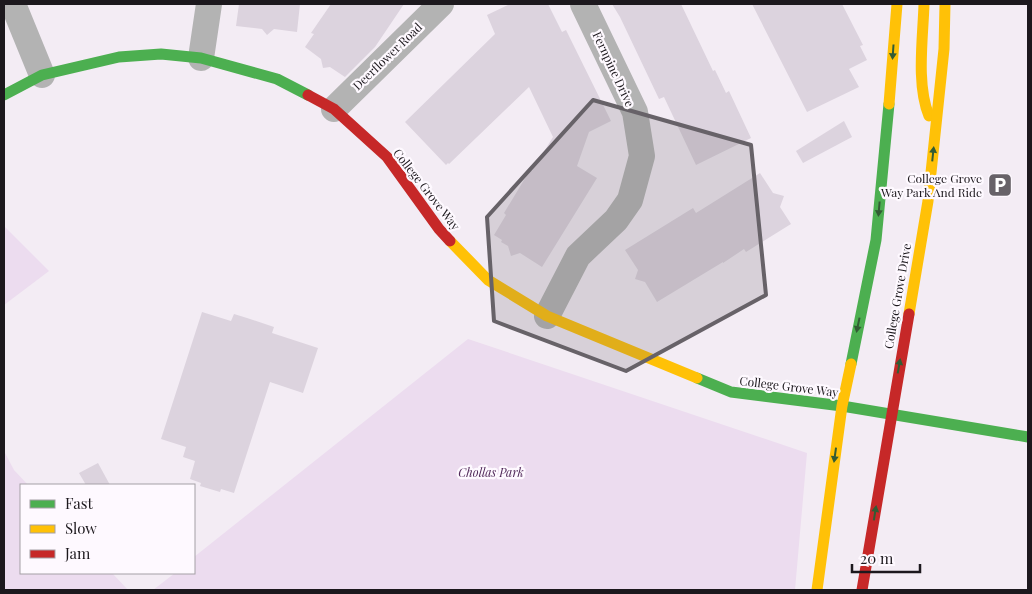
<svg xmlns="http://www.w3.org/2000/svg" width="1032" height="594" viewBox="0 0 1032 594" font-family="'Playfair Display',serif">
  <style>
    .green { fill: #ecdcef }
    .building { fill: #dcd3de }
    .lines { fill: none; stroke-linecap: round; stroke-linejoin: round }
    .street { stroke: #b3b3b3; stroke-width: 26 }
    .fast { stroke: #4caf50; stroke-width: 11 }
    .slow { stroke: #ffc107; stroke-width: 11 }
    .jam { stroke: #c62828; stroke-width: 11 }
    .oneway { fill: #325c34 }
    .marked { fill: #676268; fill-opacity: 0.2; stroke: #676268; stroke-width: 4; stroke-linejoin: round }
    .labels { text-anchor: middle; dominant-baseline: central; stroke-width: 4.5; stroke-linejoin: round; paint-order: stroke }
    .street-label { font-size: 12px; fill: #1c181d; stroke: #fef9ff }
    .poi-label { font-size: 12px; fill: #1c181d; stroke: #fef9ff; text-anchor: end }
    .park-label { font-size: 12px; font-style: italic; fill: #502859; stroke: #fef9ff }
  </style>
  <rect width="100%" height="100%" fill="#f3ecf4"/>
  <!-- green -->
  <g class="green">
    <polygon points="4,226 49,271 4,305"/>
    <polygon points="468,339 807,453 795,590 153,590 175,573 194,573 194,557"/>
    <polygon points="4,451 14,470 28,485 21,485 21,573 112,573 128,590 4,590"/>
  </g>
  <!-- building -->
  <g class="building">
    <polygon points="239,4 300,4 297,32 274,29 267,35 262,29 236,26"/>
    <polygon points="331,4 404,4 375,47 345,77 330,67 323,68 321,59 305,47 314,34 311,33"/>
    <polygon points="510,4 548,4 562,32 566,30 611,121 589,132 577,166 597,178 542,267 520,253 511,256 508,246 501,242 502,240 494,235 506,215 504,213 530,170 532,171 553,137 529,87 449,164 448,163 446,165 405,122 495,34 487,15"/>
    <polygon points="612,4 681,4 713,71 715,70 726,93 729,91 751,138 696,165 664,97 659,99 620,17"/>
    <polygon points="752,4 842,4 863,45 860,46 867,60 849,69 859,87 807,112"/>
    <polygon points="844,121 852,137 803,163 796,151"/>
    <polygon points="760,173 773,193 784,196 780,207 791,224 746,252 744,249 723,263 723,262 657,302 645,282 635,279 638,270 625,250 693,208 696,213"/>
    <polygon points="202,312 231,321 234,314 247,318 274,327 272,333 318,348 303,393 270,382 234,493 221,489 220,492 200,486 201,483 190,479 195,461 183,457 186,447 161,439"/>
    <polygon points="98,463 110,485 86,485 79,473"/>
  </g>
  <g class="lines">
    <!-- street -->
    <g class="street">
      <polyline points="13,4 42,75"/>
      <polyline points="201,58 209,4"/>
      <polyline points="334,109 441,4"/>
      <polyline points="547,316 578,256 616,220 630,200 642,156 635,112 583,4"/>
    </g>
    <!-- fast -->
    <g class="fast">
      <polyline points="4,95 42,75 119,57 161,54 201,58 277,79 308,95"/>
      <polyline points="851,364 876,240 889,104"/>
      <polyline points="697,378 731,392 842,406 1028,437"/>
    </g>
    <!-- slow -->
    <g class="slow">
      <path d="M924,4C923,38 916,84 929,116"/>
      <polyline points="889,104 897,4"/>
      <polyline points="450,241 488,280 547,316 697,378"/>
      <polyline points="909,314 928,201 944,49 945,4"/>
      <polyline points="817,590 842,406 851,364"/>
    </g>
    <!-- jam -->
    <g class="jam">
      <polyline points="308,95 334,109 387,157 439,229 450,241"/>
      <polyline points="862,590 909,314"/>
    </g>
  </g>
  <!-- one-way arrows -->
  <defs><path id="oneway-solid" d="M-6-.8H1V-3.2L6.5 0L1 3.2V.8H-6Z" transform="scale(1.25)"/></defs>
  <g class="oneway">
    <use href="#oneway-solid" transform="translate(893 52) rotate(94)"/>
    <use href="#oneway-solid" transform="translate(933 154) rotate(-84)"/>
    <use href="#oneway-solid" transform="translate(879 209) rotate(95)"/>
    <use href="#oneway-solid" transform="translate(858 325) rotate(102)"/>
    <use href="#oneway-solid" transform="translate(899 366) rotate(-80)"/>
    <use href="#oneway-solid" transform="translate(835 455) rotate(98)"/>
    <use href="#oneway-solid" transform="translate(875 513) rotate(-81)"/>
  </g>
  <!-- marked area -->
  <path class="marked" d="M593,100L751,145L766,295L626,371L494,321L487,217Z"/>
  <!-- icons -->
  <defs>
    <symbol id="parking-square" viewBox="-11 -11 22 22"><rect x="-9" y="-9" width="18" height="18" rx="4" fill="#676268" stroke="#fef9ff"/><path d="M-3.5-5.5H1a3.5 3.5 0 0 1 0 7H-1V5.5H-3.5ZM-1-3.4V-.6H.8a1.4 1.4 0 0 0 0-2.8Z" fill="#fff"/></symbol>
  </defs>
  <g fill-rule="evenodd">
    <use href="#parking-square" x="986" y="171" width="28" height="28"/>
  </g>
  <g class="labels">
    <!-- street labels -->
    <g class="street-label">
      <text transform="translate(387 56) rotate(-44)">Deerflower Road</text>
      <text transform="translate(614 69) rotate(65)">Fernpine Drive</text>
      <text transform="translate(427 189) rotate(52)">College Grove Way</text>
      <text transform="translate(897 296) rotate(-80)">College Grove Drive</text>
      <text transform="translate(789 386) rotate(7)">College Grove Way</text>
    </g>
    <!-- poi labels -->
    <g class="poi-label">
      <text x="982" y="178">College Grove<tspan x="982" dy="14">Way Park And Ride</tspan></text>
    </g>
    <!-- park labels -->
    <g class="park-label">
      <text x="491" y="472">Chollas Park</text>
    </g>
  </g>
  <!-- border -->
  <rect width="1032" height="594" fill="none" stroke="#1c181d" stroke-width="10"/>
  <!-- legend -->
  <rect x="20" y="484" width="175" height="90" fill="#fef9ff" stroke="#a49fa5"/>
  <rect x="30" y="500" width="25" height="8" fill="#4caf50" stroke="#a49fa5"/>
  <text x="65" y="509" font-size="15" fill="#1c181d">Fast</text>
  <rect x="30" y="525" width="25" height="8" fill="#ffc107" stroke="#a49fa5"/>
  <text x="65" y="534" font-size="15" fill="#1c181d">Slow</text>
  <rect x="30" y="550" width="25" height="8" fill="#c62828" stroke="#a49fa5"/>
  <text x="65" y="559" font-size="15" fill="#1c181d">Jam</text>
  <!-- scale -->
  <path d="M852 564v8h68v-8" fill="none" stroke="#1c181d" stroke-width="2.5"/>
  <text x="860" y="564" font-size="15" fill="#1c181d" stroke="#fef9ff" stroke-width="4" paint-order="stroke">20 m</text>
</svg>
